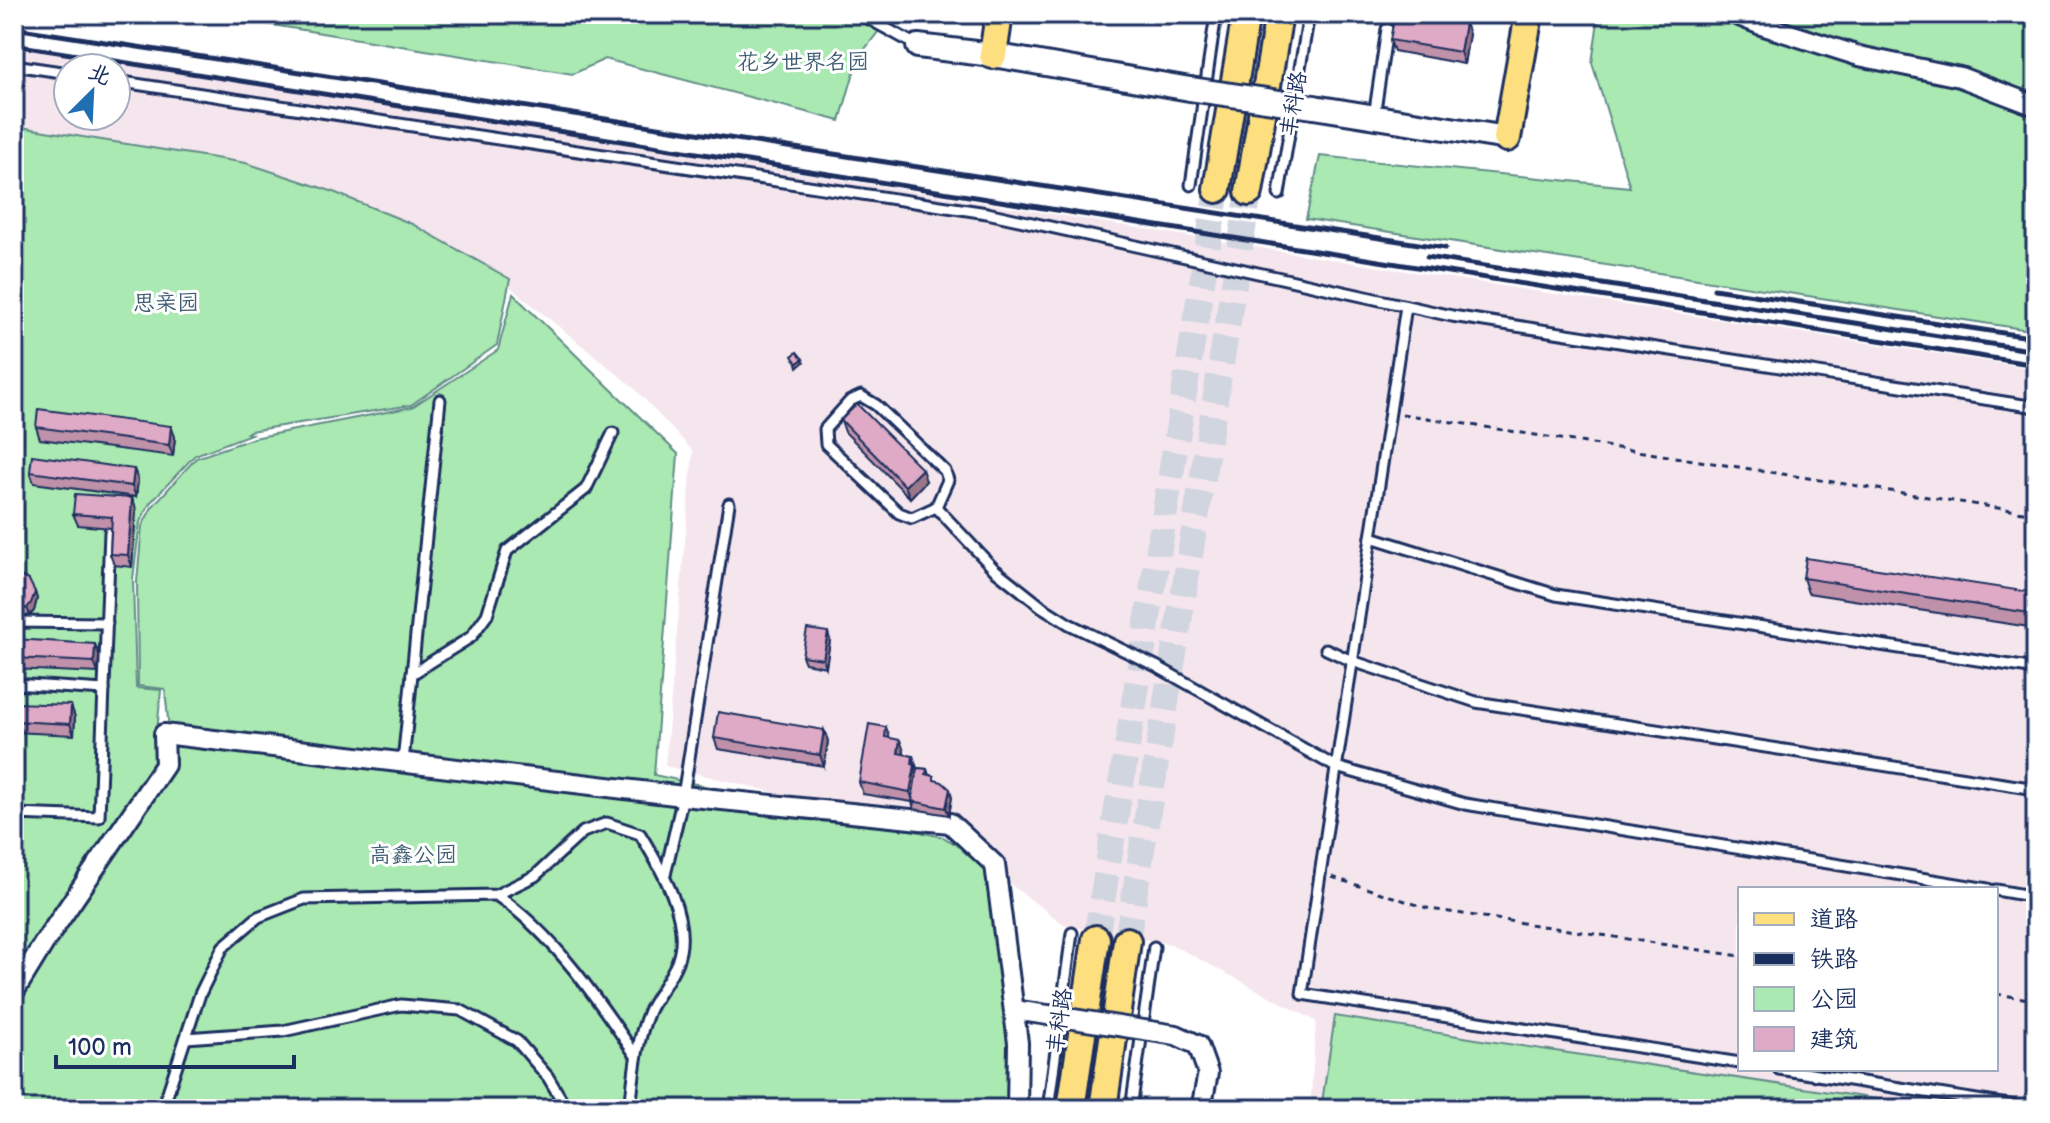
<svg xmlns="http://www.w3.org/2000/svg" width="2050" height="1123" viewBox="0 0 2050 1123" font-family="'Balsamiq Sans','LXGW WenKai TC',sans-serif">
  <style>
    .built { fill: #f5e6ee; fill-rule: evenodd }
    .green { fill: #aae9b1; stroke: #628c88; stroke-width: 2 }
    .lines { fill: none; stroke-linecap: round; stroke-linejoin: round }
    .primary-tunnel { stroke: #d1d5df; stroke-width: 26; stroke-dasharray: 26 13; stroke-linecap: butt }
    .service-casing { stroke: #1b2f5e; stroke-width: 15 }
    .minor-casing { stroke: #1b2f5e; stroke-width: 24 }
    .tertiary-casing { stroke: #1b2f5e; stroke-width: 28 }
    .primary-casing { stroke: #1b2f5e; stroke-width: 32 }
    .path { stroke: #1b2f5e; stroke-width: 3; stroke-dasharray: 6 6; stroke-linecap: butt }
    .service { stroke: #fff; stroke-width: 9 }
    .minor { stroke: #fff; stroke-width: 18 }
    .tertiary { stroke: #fff; stroke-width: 22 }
    .primary { stroke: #fddf80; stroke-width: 26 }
    .rail { stroke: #1b2f5e; stroke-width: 5 }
    .minor-bridge-casing { stroke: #1b2f5e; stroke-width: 24; stroke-linecap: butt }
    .tertiary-bridge-casing { stroke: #1b2f5e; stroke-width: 28; stroke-linecap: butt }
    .minor-bridge { stroke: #fff; stroke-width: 18 }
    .tertiary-bridge { stroke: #fff; stroke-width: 22 }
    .wall { fill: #bf92a9; stroke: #1b2f5e; stroke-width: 2 }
    .shaded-wall { fill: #9b778a; stroke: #1b2f5e; stroke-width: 2 }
    .building { fill: #deaac5; stroke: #1b2f5e; stroke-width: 2 }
    .labels { text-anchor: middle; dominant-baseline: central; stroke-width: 6; stroke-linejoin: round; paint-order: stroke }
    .park-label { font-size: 22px; fill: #3f5e73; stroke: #fff }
    .street-label { font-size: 22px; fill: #1b2f5e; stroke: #fff }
  </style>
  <rect width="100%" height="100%" fill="#fff"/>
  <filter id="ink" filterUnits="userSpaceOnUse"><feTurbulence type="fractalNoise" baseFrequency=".0125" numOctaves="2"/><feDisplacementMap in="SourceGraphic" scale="16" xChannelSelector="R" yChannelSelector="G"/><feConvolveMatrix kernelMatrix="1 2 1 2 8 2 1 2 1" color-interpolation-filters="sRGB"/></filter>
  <g filter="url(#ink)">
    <!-- built -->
    <path class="built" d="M14,45L1323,258L2036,369V1109H1944L1488,1041L1335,1016L1321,1109H1310L1316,1021L1171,944L1066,926L942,833L665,766L693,451L633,387L510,287L368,209L14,127ZM68,68H116V116H68ZM1740,889H1996V1069H1740Z"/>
    <!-- green -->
    <g class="green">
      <polygon points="225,14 892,14 858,58 840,121 605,59 573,74 254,22"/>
      <polygon points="1599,14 2036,14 2036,331 1306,219 1320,156 1630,187 1592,63"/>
      <polygon points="14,126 246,163 331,191 412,224 510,279 497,345 411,405 250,431 247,433 251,434 195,455 150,503 140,522 133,579 136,688 161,690 154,763 14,980"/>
      <polygon points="513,294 678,454 654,775 943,837 984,861 1013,1061 1008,1109 14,1109 14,1006 45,954 173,771 165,689 138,686 137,582 142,526 152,507 196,458 254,438 412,407 498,350"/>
      <polygon points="1335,1016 1488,1041 1944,1109 1321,1109"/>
    </g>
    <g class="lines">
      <!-- primary-tunnel -->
      <g class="primary-tunnel">
        <polyline points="1096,939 1217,189"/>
        <polyline points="1127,941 1249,192"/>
      </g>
      <defs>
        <g id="service">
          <polyline points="860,14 918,46"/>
          <polyline points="14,65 68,73"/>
          <polyline points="116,81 987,213 1452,316 2036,407"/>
          <polyline points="1374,117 1387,29"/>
          <polyline points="1191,185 1216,14"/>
          <polyline points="1279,194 1309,14"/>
          <polyline points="1406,306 1302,994 1740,1063"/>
          <polygon points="861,396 876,405 945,471 948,480 936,507 912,518 899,513 826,444 825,429 850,401"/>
          <polyline points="936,507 994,569 1042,607 1069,624 1156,666 1336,767 1465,804 1988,889"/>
          <polyline points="1371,537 1556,595 2036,669"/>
          <polyline points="14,622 107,623"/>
          <polyline points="1326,649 1352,661 1476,702 2036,789"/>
          <polyline points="412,674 471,637 487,615 507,551 586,489 613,433"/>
          <polyline points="14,684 104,690"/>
          <polyline points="403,762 440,400"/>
          <polyline points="14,814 99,817 110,532"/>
          <polyline points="665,875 683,796 729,504"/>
          <polyline points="1996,890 2036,897"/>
          <path d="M496,895C552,932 599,1001 636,1056"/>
          <polyline points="186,1038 283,1031 401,1005 460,1010 517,1041 548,1077 567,1109"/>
          <polyline points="1779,1069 2034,1109"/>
          <path d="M159,1109L166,1098L200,994L223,947L258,917L304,899L496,895L535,876L583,832L607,823L640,834C661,868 693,921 677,962C670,980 657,994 649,1011C636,1042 634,1076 630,1109"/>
          <polyline points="1048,1109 1072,933"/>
          <polyline points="1131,1109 1154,947"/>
        </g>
        <g id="minor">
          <polyline points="1734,14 1761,25 1859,56 1960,77 2036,106"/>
          <polyline points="14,992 44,943 165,765 164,734 683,796 950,823 995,865 1018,1043 1017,1109"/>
          <polyline points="1014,1010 1048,1015"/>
          <polyline points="1176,1035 1198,1045 1208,1073 1201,1109"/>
        </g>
        <g id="tertiary">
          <polyline points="918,46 993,55 1190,89"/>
          <polyline points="1314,107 1507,138"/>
        </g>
        <g id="primary">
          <polyline points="993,55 999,14"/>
          <polyline points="1507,138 1529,14"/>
          <polyline points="1217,189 1246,14"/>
          <polyline points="1249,192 1279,14"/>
          <polyline points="1071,1109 1096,939"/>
          <polyline points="1103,1109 1127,941"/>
        </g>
      </defs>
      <!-- service casing -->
      <use href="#service" class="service-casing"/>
      <!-- minor casing -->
      <use href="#minor" class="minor-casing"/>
      <!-- tertiary casing -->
      <use href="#tertiary" class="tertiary-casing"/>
      <!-- primary casing -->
      <use href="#primary" class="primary-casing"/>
      <!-- path -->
      <g class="path">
        <polyline points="1402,414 2036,514"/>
        <polyline points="1332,877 1430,909 1740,956"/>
        <polyline points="1996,994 2036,1000"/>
      </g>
      <!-- service -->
      <use href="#service" class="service"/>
      <!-- minor -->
      <use href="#minor" class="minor"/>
      <!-- tertiary -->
      <use href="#tertiary" class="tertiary"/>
      <!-- primary -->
      <use href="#primary" class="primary"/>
      <!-- rail -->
      <g class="rail">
        <polyline points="14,28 1445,248"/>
        <polyline points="14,45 2036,365"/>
        <polyline points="1427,257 2036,351"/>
        <polyline points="1714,289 2036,338"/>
      </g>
      <defs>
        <polyline id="minor-bridge" points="1048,1015 1176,1035"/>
        <polyline id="tertiary-bridge" points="1190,89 1314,107"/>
      </defs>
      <!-- minor-bridge casing -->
      <use href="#minor-bridge" class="minor-bridge-casing"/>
      <!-- tertiary-bridge casing -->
      <use href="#tertiary-bridge" class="tertiary-bridge-casing"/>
      <!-- minor-bridge -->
      <use href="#minor-bridge" class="minor-bridge"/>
      <!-- tertiary-bridge -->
      <use href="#tertiary-bridge" class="tertiary-bridge"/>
    </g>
    <!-- wall -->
    <g class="wall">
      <polygon points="1469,34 1464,64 1394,51 1390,40"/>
      <polygon points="841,420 926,481 910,498 845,432"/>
      <polygon points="171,426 175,437 173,456 40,439 36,427"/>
      <polygon points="134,469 138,480 136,497 34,483 30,472"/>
      <polygon points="132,498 136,509 132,567 114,565 110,554 111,528 78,525 73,514"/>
      <polygon points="14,576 35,592 37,599 34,611 30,615 17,618 14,617"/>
      <polygon points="1803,578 2036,593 2036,628 1808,593"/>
      <polygon points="14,639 99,655 98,673 14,669"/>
      <polygon points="830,640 826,667 805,663 802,656"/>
      <polygon points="14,703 75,717 74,735 14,732"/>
      <polygon points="886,727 890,738 904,751 904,755 913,756 917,768 927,769 929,775 952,797 949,815 914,809 912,802 863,794 859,782"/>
      <polygon points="824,730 828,741 824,766 718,749 714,738"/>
    </g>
    <!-- shaded-wall -->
    <g class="shaded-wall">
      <polygon points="1465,23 1469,34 1464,64 1460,52"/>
      <polygon points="803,359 804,362 798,367 797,363"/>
      <polygon points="171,426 175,437 173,456 169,445"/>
      <polygon points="134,469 138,480 136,497 132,486"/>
      <polygon points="922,469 926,481 910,498 905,486"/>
      <polygon points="132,498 136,509 132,567 128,555"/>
      <polygon points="35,592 37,599 34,611 30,615 27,608"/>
      <polygon points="828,632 830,640 826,667 823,659"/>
      <polygon points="95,644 99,655 98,673 94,662"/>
      <polygon points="71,705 75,717 74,735 70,724"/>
      <polygon points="824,730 828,741 824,766 820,755"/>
      <polygon points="900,740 904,751 902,765 898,753"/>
      <polygon points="913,756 919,776 914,803 910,792"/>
      <polygon points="950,789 952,797 949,815 946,808"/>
    </g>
    <!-- building -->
    <g class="building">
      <polygon points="1395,14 1415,14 1465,23 1460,52 1390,40"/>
      <polygon points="797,352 803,359 797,363 792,356"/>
      <polygon points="857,404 922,469 905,486 841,420"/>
      <polygon points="38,409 171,426 169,445 36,427"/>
      <polygon points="32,455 134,469 132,486 30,472"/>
      <polygon points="75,494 132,498 128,555 110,554 112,517 73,514"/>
      <polygon points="1806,558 2036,593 2036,614 1803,578"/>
      <polygon points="18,575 29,580 35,592 31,603 27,608 15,611 14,576"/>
      <polygon points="807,629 828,632 823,659 802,656"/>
      <polygon points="14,639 95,644 94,662 14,658"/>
      <polygon points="14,703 71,705 70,724 14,721"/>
      <polygon points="718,712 824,730 820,755 714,738"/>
      <polygon points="869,724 886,727 885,737 900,740 898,753 913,756 912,764 915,765 910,792 859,782"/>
      <polygon points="917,768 927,769 926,774 934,776 934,780 942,782 950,789 946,808 912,801"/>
    </g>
  </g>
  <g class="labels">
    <!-- park labels -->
    <g class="park-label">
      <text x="803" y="62">花乡世界名园</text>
      <text x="166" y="303">思亲园</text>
      <text x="413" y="855">高鑫公园</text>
    </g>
    <!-- street labels -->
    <g class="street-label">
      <text transform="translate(1294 104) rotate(-80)">丰科路</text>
      <text transform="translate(1060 1021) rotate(-82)">丰科路</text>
    </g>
  </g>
  <!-- margin -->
  <rect width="2050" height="1123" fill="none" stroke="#fff" stroke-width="48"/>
  <rect x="24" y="24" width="2002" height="1075" fill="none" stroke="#1b2f5e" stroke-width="3" filter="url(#ink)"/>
  <!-- legend -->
  <rect x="1738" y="887" width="260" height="184" fill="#ffffff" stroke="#a4acbf" stroke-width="2"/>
  <rect x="1754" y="913" width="40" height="12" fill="#fddf80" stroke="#a4acbf" stroke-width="2"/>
  <text x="1810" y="927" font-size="24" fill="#1b2f5e">道路</text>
  <rect x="1754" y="953" width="40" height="12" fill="#1b2f5e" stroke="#a4acbf" stroke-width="2"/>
  <text x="1810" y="967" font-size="24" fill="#1b2f5e">铁路</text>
  <rect x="1754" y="987" width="40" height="24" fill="#aae9b1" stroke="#a4acbf" stroke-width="2"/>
  <text x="1810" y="1007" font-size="24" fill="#1b2f5e">公园</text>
  <rect x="1754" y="1027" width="40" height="24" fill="#deaac5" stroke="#a4acbf" stroke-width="2"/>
  <text x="1810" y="1047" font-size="24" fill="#1b2f5e">建筑</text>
  <!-- north arrow -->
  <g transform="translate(92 92) rotate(24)"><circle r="38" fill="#ffffff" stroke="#a4acbf" stroke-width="2"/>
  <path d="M0-6L14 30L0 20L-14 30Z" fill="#1f6fb2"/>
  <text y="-12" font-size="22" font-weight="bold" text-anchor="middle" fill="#1b2f5e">北</text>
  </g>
  <!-- scale -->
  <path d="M56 1055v12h238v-12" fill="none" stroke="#1b2f5e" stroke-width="4"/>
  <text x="68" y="1055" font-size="24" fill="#1b2f5e" stroke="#ffffff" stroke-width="6" paint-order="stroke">100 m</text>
</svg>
